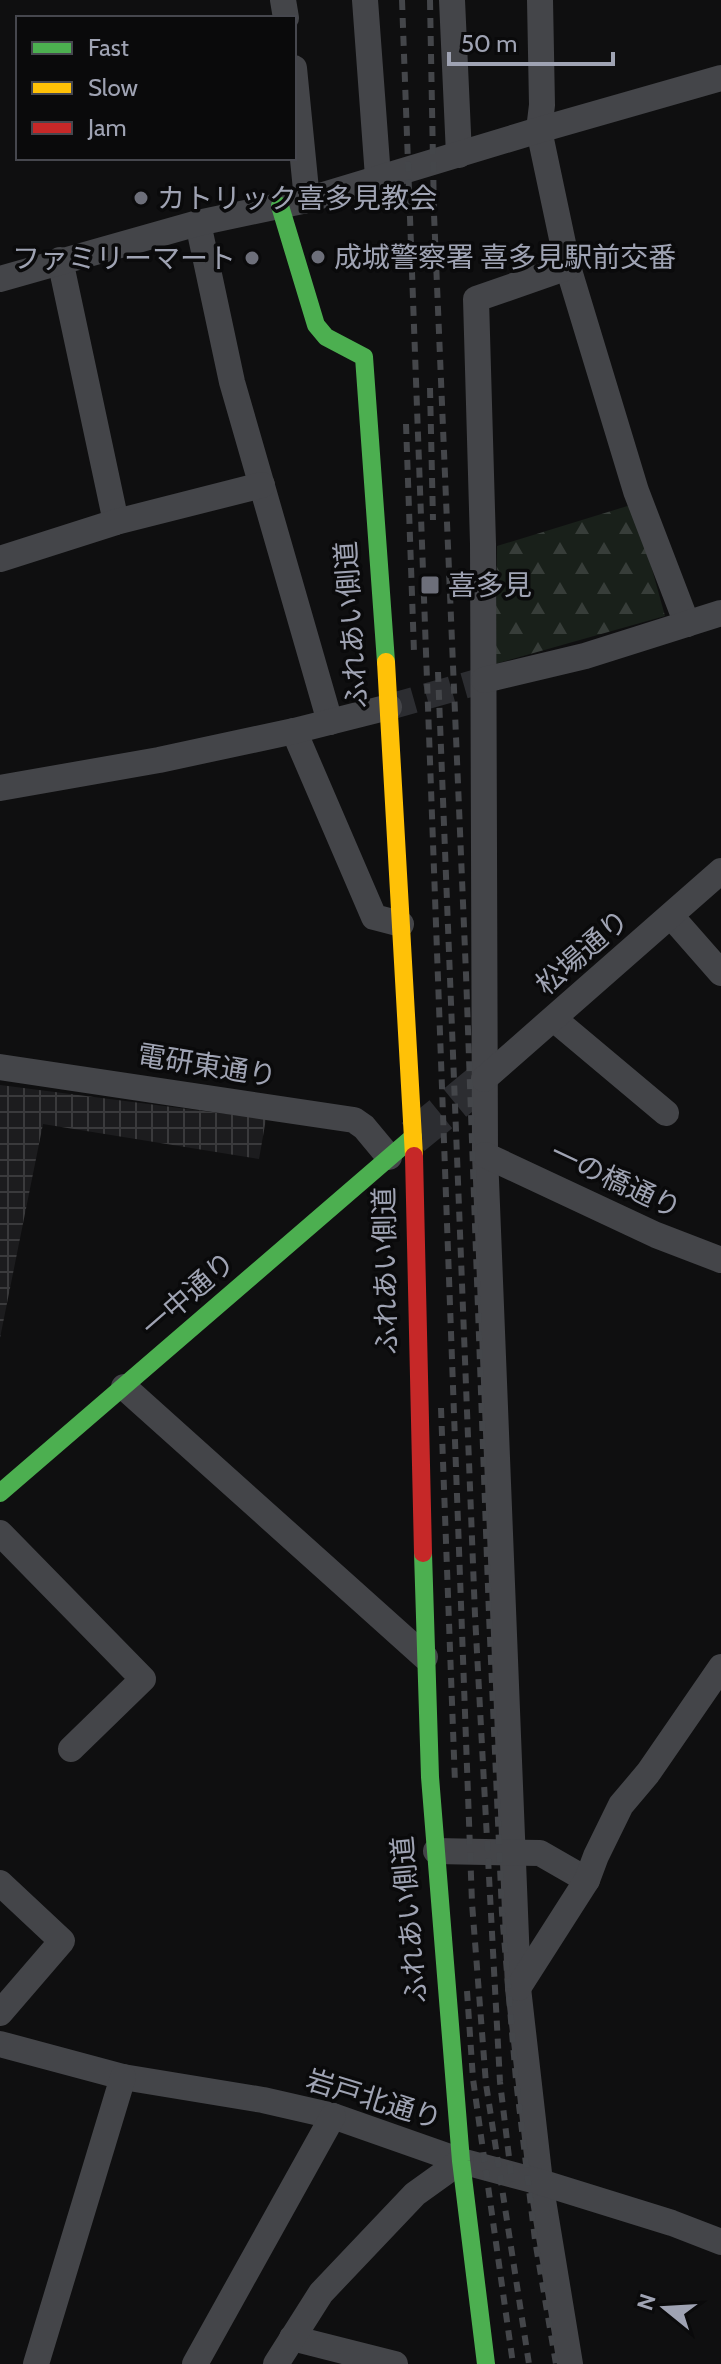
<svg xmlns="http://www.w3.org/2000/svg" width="721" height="2364" viewBox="0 0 721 2364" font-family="Cabin,'Noto Sans JP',sans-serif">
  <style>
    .industrial { fill: url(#industrial-grid) }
    .forest { fill: url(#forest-firs) }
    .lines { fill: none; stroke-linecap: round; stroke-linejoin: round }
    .street-tunnel { stroke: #2c2d31; stroke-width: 26; stroke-dasharray: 26 13; stroke-linecap: butt }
    .secondary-tunnel { stroke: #2c2d31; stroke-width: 36; stroke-dasharray: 36 18; stroke-linecap: butt }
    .street { stroke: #444549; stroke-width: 26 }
    .fast { stroke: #4caf50; stroke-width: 18 }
    .slow { stroke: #ffc107; stroke-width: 18 }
    .jam { stroke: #c62828; stroke-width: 18 }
    .rail { stroke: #44464a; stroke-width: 6; stroke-dasharray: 10 8; stroke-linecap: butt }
    .poi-dot { fill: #6d6f7a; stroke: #0a0a0b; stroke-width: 3 }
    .labels { text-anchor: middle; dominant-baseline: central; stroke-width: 7; stroke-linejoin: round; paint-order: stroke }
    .poi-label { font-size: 28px; fill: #9fa3b3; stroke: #0a0a0b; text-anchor: start }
    .street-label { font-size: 28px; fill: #9fa3b3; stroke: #0a0a0b }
  </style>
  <defs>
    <pattern id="industrial-grid" width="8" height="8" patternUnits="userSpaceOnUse" patternTransform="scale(2)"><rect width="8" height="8" fill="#1c1c1e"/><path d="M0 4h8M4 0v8" fill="none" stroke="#3a3a3c"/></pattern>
    <pattern id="forest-firs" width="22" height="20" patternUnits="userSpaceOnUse" patternTransform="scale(2)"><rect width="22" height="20" fill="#19201a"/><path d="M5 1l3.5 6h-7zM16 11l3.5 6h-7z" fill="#373d39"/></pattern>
  </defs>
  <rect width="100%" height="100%" fill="#0f0f10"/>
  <!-- industrial -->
  <polygon class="industrial" points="0,1085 266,1119 259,1159 43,1124 0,1338"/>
  <!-- forest -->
  <polygon class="forest" points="634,504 665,616 495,664 497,546"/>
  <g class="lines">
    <!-- street-tunnel -->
    <polyline class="street-tunnel" points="389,707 484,680"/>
    <!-- secondary-tunnel -->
    <polyline class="secondary-tunnel" points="413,1137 484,1079"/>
    <!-- street -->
    <g class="street">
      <polyline points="283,0 286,18"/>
      <polyline points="365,0 378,177"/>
      <polyline points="452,0 459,155"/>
      <polyline points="540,0 542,105 539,130 568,267 636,491 687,624"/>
      <polyline points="294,68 307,200"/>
      <polyline points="198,223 232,382 330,722"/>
      <polyline points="60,260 116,522"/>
      <polyline points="568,267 476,299 483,544 485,1155 518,1988 540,2182 570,2364"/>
      <polyline points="0,279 198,223 307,200 539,130 721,78"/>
      <polyline points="0,559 116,522 262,485"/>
      <polyline points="484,680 585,656 721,613"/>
      <polyline points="294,731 374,917 401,924"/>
      <polyline points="0,788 159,760 294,731 389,707"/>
      <polyline points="671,916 721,973"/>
      <polyline points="554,1019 666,1113"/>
      <polyline points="0,1067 354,1120 364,1127 389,1157"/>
      <polyline points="484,1079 721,871"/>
      <polyline points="485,1155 656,1235 721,1260"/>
      <polyline points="124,1387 425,1657"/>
      <polyline points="0,1533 143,1679 71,1749"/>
      <polyline points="436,1851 540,1853 587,1880"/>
      <polyline points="0,1883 62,1941 0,2013"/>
      <polyline points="518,1988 587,1880 596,1856 621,1805 648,1773 721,1667"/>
      <polyline points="0,2044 123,2077 263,2100 333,2116 461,2161 540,2182 672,2223 721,2242"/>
      <polyline points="292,2338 395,2364"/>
      <polyline points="36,2364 123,2077"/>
      <polyline points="195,2364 333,2116"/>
      <polyline points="276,2364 321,2293 415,2194 461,2161"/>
    </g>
    <!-- fast -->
    <g class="fast">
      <polyline points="280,206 316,325 326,337 364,357 386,662"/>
      <polyline points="0,1493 413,1137"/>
      <polyline points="423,1553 430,1777 461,2161 486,2364"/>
    </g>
    <!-- slow -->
    <polyline class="slow" points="386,662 414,1156"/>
    <!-- jam -->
    <polyline class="jam" points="414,1156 423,1553"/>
    <!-- rail -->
    <g class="rail">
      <polyline points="402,0 472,1903 486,2084 529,2364"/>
      <polyline points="430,0 434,214 466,974 489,1615 502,1913 516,2080 535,2240 556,2364"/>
      <polyline points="430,388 433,520"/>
      <polyline points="406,424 414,652"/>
      <polyline points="438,672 475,1615 500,2082 512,2182"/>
      <polyline points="441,1408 455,1783"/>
      <polyline points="467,1991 473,2079 513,2364"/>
    </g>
  </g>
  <!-- markers -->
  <g class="poi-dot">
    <circle cx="141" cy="198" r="8"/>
    <circle cx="318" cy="257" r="8"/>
    <circle cx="252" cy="258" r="8"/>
    <rect x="420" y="575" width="20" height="20" rx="4"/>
  </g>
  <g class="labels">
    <!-- poi labels -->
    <g class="poi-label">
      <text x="157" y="198">カトリック喜多見教会</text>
      <text x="334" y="257">成城警察署 喜多見駅前交番</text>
      <text x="236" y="258" text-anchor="end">ファミリーマート</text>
      <text x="448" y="585">喜多見</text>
    </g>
    <!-- street labels -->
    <g class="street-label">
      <text transform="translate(351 625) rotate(-94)">ふれあい側道</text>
      <text transform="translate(582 952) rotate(-41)">松場通り</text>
      <text transform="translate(207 1065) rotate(9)">電研東通り</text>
      <text transform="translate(616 1180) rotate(25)">一の橋通り</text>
      <text transform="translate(385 1271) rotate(-91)">ふれあい側道</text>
      <text transform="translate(188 1294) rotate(-41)">一中通り</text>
      <text transform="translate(409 1920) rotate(-95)">ふれあい側道</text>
      <text transform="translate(374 2099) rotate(17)">岩戸北通り</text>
    </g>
  </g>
  <!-- legend -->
  <rect x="16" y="16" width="280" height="144" fill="#0a0a0b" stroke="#46474e" stroke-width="2"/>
  <rect x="32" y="42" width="40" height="12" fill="#4caf50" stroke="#46474e" stroke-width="2"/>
  <text x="88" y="56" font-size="24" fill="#9fa3b3">Fast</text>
  <rect x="32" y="82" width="40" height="12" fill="#ffc107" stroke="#46474e" stroke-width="2"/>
  <text x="88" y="96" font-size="24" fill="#9fa3b3">Slow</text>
  <rect x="32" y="122" width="40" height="12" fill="#c62828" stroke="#46474e" stroke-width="2"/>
  <text x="88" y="136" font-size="24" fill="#9fa3b3">Jam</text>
  <!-- north arrow -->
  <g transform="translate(665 2308) rotate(288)" stroke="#0a0a0b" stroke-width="6" paint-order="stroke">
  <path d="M0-6L14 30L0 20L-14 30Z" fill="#9fa3b3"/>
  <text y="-12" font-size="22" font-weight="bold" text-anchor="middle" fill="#9fa3b3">N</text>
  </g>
  <!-- scale -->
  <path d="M449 52v12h164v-12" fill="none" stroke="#9fa3b3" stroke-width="4"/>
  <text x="461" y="52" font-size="24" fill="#9fa3b3" stroke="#0a0a0b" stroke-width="6" paint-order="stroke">50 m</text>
</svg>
